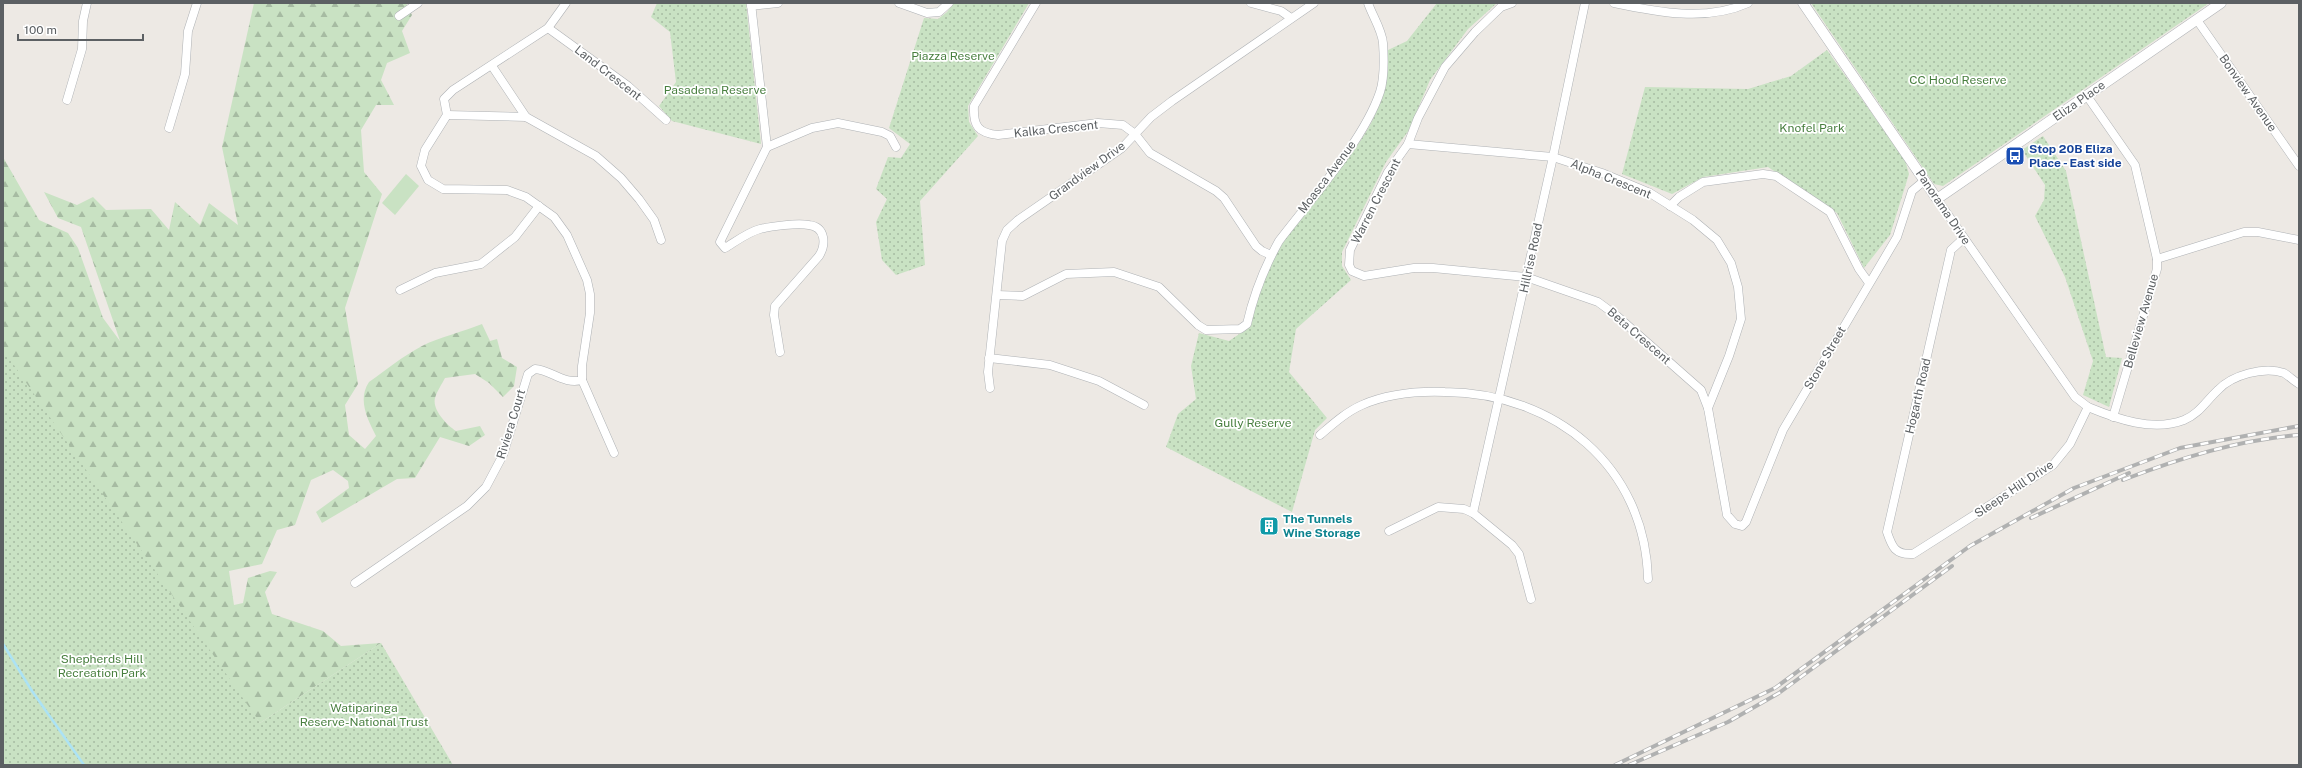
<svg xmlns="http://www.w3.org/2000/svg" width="2302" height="768" viewBox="0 0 2302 768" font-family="'Public Sans',sans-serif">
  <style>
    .forest { fill: url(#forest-firs) }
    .park { fill: url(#park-dots) }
    .garden { fill: #c9e2c3 }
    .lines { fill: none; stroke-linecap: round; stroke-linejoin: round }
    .stream { stroke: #ace3f5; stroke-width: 2.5 }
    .minor-casing { stroke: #afb2b5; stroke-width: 9 }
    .tertiary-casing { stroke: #afb2b5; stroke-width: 11 }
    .minor { stroke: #fff; stroke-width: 8 }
    .tertiary { stroke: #fff; stroke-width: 10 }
    .rail-casing { stroke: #b0b1b1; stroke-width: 4 }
    .rail { stroke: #fff; stroke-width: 2.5; stroke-dasharray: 8; stroke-linecap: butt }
    .labels { text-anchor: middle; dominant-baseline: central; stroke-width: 3.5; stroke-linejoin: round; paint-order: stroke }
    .park-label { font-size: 12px; fill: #487f3f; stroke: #fff }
    .street-label { font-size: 12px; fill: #5c6063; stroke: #fff }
    .transit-label { font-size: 12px; font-weight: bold; fill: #164399; stroke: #fff; text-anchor: start }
    .culture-label { font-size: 12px; font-weight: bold; fill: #0d838f; stroke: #fff; text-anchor: start }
  </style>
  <defs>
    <pattern id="forest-firs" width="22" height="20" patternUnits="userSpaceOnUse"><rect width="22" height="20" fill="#c9e2c3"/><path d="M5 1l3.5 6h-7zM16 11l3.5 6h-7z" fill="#a6bba2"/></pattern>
    <pattern id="park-dots" width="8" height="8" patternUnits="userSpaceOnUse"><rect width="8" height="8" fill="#c9e2c3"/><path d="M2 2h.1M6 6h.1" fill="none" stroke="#a6bba2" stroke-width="1.8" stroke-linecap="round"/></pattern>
  </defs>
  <rect width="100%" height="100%" fill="#ede9e4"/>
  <!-- forest -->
  <path class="forest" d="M254,3H406L412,15L402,31L410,53L387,63L381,80L394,105H376L361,130L364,172L382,194L345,308L358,384L345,405L349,435L365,449L376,436C368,420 357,400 369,382C386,370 403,356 422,346C439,337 463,332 482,324L490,341L497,339L502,358L517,367L514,386L503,397L489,383L475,374L445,378C442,384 437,391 435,398C432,410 447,425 456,431L480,426L485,435L469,446L440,437L415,478L397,479L322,523L316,512L349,488L348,481L333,470L311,480L295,525L277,530L262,564L229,571L234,605L243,603L248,578L270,571L277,572L265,592L272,614L323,631L341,646L381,643L260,723L251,711L3,765V157L39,220L68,233L78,248L103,318L120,341L81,227L58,218L44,192L77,205L93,197L106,210L151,209L169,230L175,202L200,225L209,203L238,225L222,147Z"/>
  <!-- park -->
  <g class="park">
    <polygon points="657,3 746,3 761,144 672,121 659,106 676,82 670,32 651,17"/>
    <polygon points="954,3 1029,3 968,106 969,122 978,136 920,201 925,265 896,275 882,260 876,222 887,199 876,189 888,157 901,158 910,144 889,128 924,18 938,19 947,12"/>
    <path d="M1437,3H1497L1468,29L1430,80L1409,130L1386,162L1342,252V266L1351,280L1296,329L1289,372L1327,418L1315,430L1292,512L1166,447L1178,414L1196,399L1191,366L1199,333L1229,341L1251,326C1263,239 1327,198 1369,127C1382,105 1385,76 1388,50L1407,41Z"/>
    <polygon points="1811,3 2209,3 1943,186 1934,184"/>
    <polygon points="1827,50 1905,160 1909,174 1890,235 1864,268 1837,213 1768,167 1703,177 1672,194 1622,174 1645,87 1748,89 1791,76"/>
    <polygon points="2043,136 2066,171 2106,357 2122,358 2109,407 2083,395 2093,361 2065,277 2035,216 2044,200 2045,185 2022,150"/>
    <polygon points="3,349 260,723 381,643 453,765 3,765"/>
  </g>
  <!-- garden -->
  <polygon class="garden" points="406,174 419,186 395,215 382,203"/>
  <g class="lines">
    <!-- stream -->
    <polyline class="stream" points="3,644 32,691 84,765"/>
    <defs>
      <g id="minor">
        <polyline points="566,3 548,28 453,90 444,99 447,115 425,150 421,166 428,180 443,189 507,190 526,197 554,217 567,235 587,280 590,294 590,313 582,366 582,380 614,453"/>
        <path d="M751,3L767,147L720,242L725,248C735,242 748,232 760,229C772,226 797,223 809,225C826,227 826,245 819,256L775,306L774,315L780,352"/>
        <polyline points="899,3 927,13 939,12 949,3"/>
        <path d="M1036,3L974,106C973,126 978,133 998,135L1098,123L1123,125L1135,134L1150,153L1216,191L1224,198L1256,246L1262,251L1271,255"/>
        <polyline points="1251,3 1281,11 1291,18"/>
        <polyline points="1512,3 1501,7 1475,32 1445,67 1418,118 1408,144 1388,172 1350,250 1349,265 1352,271 1364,276 1414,268 1433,268 1526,277 1598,302 1617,316 1701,390 1708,408 1727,515 1735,524 1742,526 1746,522 1783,430 1897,237 1912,191 1925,180"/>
        <path d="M1614,3C1657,12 1706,22 1748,3"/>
        <polyline points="751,6 778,3"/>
        <polyline points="399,16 418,3"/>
        <polyline points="2197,20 2299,166"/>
        <polyline points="548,28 628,86 666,120"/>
        <polyline points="492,66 526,117"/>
        <polyline points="2087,96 2135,165 2157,259 2157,269 2113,417"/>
        <polyline points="67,100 82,49 83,21 87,3"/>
        <polyline points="447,115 526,117 596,156 621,178 639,199 654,220 661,240"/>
        <polyline points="169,128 185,74 188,31 197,3"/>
        <polyline points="1408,144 1553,157 1602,173 1650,193 1693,220 1717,240 1731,263 1738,287 1741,319 1729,356 1708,408"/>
        <polyline points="767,147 812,128 838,123 882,132 890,136 896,147"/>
        <polyline points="1937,199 2075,397 2088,407"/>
        <polyline points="1670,206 1679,197 1703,182 1763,174 1776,176 1830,212 1859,269 1869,283"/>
        <path d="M1964,238L1951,250L1887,532C1892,547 1895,555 1913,554L2053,465L2070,444L2088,407C2117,419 2153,432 2184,420C2199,414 2206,401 2218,390C2232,375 2264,366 2284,373C2289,376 2294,381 2299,384"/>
        <polyline points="2157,259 2244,232 2258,232 2299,240"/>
        <polyline points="400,290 435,273 481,264 515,237 539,206"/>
        <path d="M997,295L1023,296L1066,274L1114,272L1159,287L1198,325L1206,330L1240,329L1247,324C1254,293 1264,268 1279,241C1311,199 1364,140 1380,92C1385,77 1384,58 1383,43C1382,30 1372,15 1368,3"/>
        <polyline points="989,358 1050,365 1099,381 1144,405"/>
        <polyline points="990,388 988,372 1002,241 1007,230 1018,220 1122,148 1151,117 1172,101 1314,3"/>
        <path d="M1320,435C1333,424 1346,412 1362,405C1387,394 1417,391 1445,392C1555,393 1645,466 1648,579"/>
        <polyline points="1473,513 1553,157 1585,3"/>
        <polyline points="1389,531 1438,507 1464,509 1473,513 1512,545 1519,554 1531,599"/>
        <path d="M355,583L467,506L486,487L503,455L528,374L535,369C551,370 564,385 582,380"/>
      </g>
      <polyline id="tertiary" points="1803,3 1937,199 2221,3"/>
    </defs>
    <!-- minor casing -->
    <use href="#minor" class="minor-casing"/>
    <!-- tertiary casing -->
    <use href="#tertiary" class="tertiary-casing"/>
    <!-- minor -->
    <use href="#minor" class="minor"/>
    <!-- tertiary -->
    <use href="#tertiary" class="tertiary"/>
    <defs>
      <g id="rail">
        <path d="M2123,480C2180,458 2238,440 2299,435"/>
        <polyline points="2031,518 2129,473"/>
        <polyline points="1615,765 1775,688 1970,546 2074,488 2180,448 2299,426"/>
        <polyline points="1629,765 1728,722 1779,693 1952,566"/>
      </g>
    </defs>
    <!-- rail casing -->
    <use href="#rail" class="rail-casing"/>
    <!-- rail -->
    <use href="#rail" class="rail"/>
  </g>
  <!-- icons -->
  <defs>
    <symbol id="bus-square" viewBox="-11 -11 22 22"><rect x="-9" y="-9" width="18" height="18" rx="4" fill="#1a4fb4" stroke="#fff"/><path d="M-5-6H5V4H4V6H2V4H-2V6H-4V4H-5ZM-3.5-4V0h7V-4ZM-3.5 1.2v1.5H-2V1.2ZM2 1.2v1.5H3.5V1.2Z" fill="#fff"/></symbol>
    <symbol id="building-square" viewBox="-11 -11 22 22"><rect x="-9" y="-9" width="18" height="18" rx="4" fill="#0f9aa8" stroke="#fff"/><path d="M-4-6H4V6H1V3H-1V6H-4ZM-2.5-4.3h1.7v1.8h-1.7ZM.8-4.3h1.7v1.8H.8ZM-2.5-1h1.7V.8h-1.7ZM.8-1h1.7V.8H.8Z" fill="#fff"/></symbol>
  </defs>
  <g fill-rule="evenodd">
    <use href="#bus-square" x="2004" y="145" width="22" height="22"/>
    <use href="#building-square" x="1258" y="515" width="22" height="22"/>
  </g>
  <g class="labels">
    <!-- park labels -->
    <g class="park-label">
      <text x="953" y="56">Piazza Reserve</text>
      <text x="1958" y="80">CC Hood Reserve</text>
      <text x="715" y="90">Pasadena Reserve</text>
      <text x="1812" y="128">Knofel Park</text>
      <text x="1253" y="423">Gully Reserve</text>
      <text x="102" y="659">Shepherds Hill<tspan x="102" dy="14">Recreation Park</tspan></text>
      <text x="364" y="708">Watiparinga<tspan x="364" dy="14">Reserve-National Trust</tspan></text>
    </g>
    <!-- street labels -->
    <g class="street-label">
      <text transform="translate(608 73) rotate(38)">Land Crescent</text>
      <text transform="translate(2248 93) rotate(55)">Bonview Avenue</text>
      <text transform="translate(2079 101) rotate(-35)">Eliza Place</text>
      <text transform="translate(1056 129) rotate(-6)">Kalka Crescent</text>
      <text transform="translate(1087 171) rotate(-36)">Grandview Drive</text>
      <text transform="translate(1327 177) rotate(-53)">Moasca Avenue</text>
      <text transform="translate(1611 179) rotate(22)">Alpha Crescent</text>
      <text transform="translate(1376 201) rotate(-63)">Warren Crescent</text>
      <text transform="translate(1943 207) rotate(56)">Panorama Drive</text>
      <text transform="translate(1531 258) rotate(-78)">Hillrise Road</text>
      <text transform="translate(2141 321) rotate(-74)">Belleview Avenue</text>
      <text transform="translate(1639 336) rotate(41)">Beta Crescent</text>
      <text transform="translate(1825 358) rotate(-60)">Stone Street</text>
      <text transform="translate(1918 396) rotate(-77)">Hogarth Road</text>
      <text transform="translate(511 424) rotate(-73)">Riviera Court</text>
      <text transform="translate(2014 489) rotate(-34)">Sleeps Hill Drive</text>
    </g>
    <!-- transit labels -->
    <g class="transit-label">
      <text x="2029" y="149">Stop 20B Eliza<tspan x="2029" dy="14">Place - East side</tspan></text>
    </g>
    <!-- culture labels -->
    <g class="culture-label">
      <text x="1283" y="519">The Tunnels<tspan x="1283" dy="14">Wine Storage</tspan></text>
    </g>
  </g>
  <!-- border -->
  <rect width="2302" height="768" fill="none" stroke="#5c6063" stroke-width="8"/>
  <!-- scale -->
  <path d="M18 34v6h125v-6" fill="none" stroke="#5c6063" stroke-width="2"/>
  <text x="24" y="34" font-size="12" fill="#5c6063" stroke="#ffffff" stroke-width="3" paint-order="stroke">100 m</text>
</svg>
